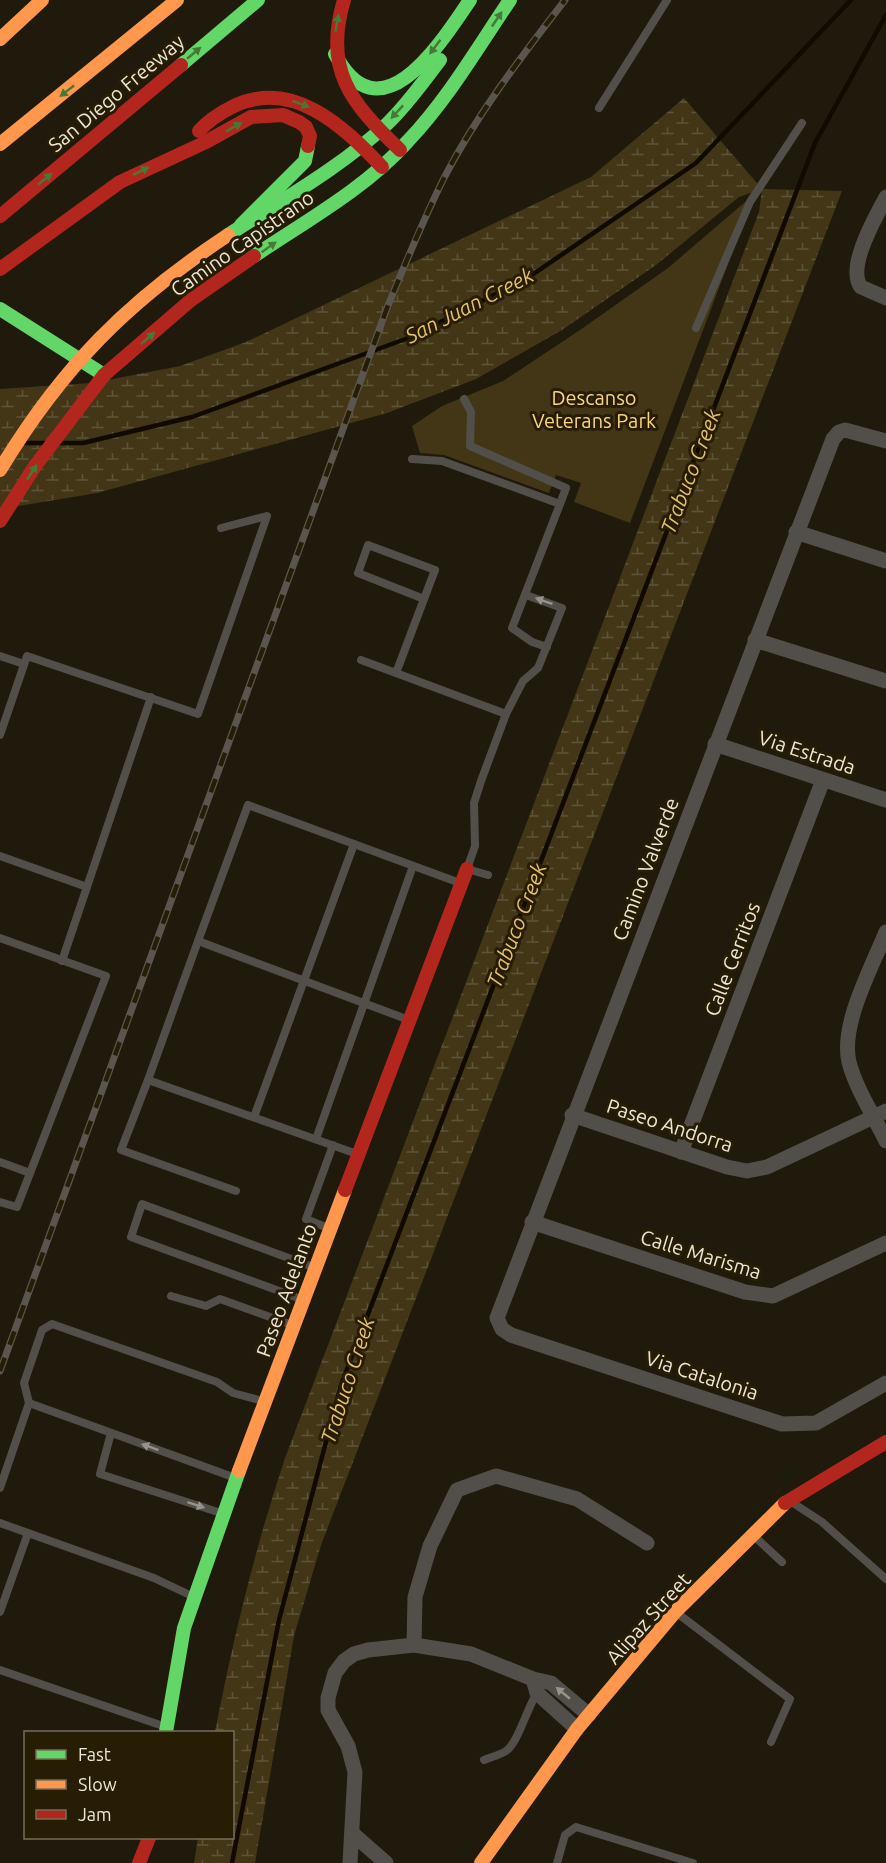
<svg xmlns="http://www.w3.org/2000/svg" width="886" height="1863" viewBox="0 0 886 1863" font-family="Ubuntu,sans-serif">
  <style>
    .wetland { fill: url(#wetland-marsh) }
    .park { fill: #423616 }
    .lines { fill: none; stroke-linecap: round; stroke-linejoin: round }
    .stream { stroke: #100a01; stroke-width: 4.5 }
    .lane { stroke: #524f4a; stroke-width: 8 }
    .street { stroke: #524f4a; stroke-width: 15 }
    .fast { stroke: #63d668; stroke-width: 14 }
    .slow { stroke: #ff974d; stroke-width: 14 }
    .jam { stroke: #b3261e; stroke-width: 14 }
    .rail-casing { stroke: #5a564f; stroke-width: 7 }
    .rail { stroke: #271d04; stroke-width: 4.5; stroke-dasharray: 14; stroke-linecap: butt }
    .oneway { fill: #457a36 }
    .oneway2 { fill: #98938a }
    .labels { text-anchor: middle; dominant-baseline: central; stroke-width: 6; stroke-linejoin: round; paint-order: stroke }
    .street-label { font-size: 20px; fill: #ede7d8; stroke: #271d04 }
    .park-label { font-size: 20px; fill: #f9d57e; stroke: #271d04 }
    .water-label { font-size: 21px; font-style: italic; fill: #e5c16a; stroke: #271d04 }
  </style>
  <defs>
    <pattern id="wetland-marsh" width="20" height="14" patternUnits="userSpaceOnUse" patternTransform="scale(1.5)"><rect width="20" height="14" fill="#423616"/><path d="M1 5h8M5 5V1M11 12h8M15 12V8" fill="none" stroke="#5e5337"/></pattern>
  </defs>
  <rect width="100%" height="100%" fill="#1f1a0c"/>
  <!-- wetland -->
  <path class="wetland" d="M684,98L762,189L842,191L321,1545L294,1636L255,1863H194L198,1838H232V1732H215C233,1639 255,1548 285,1458L759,212L762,189L739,197L656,265L562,330L476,379L387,413L97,493L0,509V389L92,383L180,366L246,342L591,177Z"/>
  <!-- park -->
  <polygon class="park" points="745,202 750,206 630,523 574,502 581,483 556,475 549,493 444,455 420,453 412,426 442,406 503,381 580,330 668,268"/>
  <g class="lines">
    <!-- stream -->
    <g class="stream">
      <polyline points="24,443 45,443"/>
      <polyline points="60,443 83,443 192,417 411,337 529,277 696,163 851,0"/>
      <polyline points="232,1863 279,1620 341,1385 815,143 886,15"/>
    </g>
    <!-- lane -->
    <g class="lane">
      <polyline points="599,108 667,0"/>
      <polyline points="696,328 750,202 802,123"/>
      <polyline points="464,399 471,412 470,446 566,488 560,504"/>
      <polyline points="412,459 442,461 560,504 512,628 532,642 547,647"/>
      <polyline points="0,656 24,664"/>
      <polyline points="361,660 506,714"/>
      <polyline points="396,673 424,599 358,573 368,545 435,570 424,599"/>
      <polyline points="0,735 27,656 198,714 267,516 221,528"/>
      <polyline points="0,856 87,887"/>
      <polyline points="488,875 467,869 475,846 474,803 481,781 506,714 523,681 538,668 562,608 526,595"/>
      <polyline points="0,938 106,976 17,1207 0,1202"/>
      <polyline points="198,941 148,1080 357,1154"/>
      <polyline points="62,961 151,697"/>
      <polyline points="409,1020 198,941 248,805 460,883"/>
      <polyline points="148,1080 121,1150 236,1191"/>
      <polyline points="254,1117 354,844"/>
      <polyline points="316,1139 413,866"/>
      <polyline points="0,1162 30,1173"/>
      <polyline points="328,1228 306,1219 333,1145"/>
      <polyline points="171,1296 206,1306 220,1299 292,1325"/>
      <polyline points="301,1299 131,1237 142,1204 313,1267"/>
      <polyline points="29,1403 233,1477"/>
      <polyline points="111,1433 100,1474 221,1513"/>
      <polyline points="0,1488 29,1403 24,1383 42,1330 52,1324 217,1382 233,1393 263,1401"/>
      <polyline points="790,1501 822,1522 886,1579"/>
      <polyline points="0,1523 154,1578 194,1597"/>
      <polyline points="754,1536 782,1562"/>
      <polyline points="0,1612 28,1533"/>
      <polyline points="677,1613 790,1699 771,1742"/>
      <polyline points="0,1670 166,1727"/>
      <path d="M484,1760C491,1757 500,1755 506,1751C518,1743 527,1708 537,1693"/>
      <polyline points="557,1863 565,1835 576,1827 693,1863"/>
    </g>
    <!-- street -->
    <g class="street">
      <path d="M886,197C876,217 846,267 861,287L886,298"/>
      <polyline points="886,441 845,430 839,432 833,439 497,1318 502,1329 511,1335 782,1424 816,1423 886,1383"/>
      <polyline points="796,532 886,561"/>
      <polyline points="755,640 886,681"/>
      <polyline points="715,744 886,800"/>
      <path d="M886,932C872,967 840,1025 849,1062C856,1089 874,1116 886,1141"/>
      <polyline points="572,1115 727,1167 747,1171 767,1167 886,1111"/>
      <polyline points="681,1152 823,780"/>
      <polyline points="532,1222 745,1292 773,1296 886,1243"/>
      <polyline points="414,1645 415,1597 430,1546 457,1490 496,1476 577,1499 647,1543"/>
      <polyline points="533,1679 537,1693 577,1729"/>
      <polyline points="353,1834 386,1863"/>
      <polyline points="350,1863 355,1772 348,1746 328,1710 328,1698 335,1673 344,1661 354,1654 368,1650 414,1645 471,1654 533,1679 551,1683 589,1715"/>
    </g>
    <!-- fast -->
    <g class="fast">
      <path d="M335,54C380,140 441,43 470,0"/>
      <polyline points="181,65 258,0"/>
      <polyline points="241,225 305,161 308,146"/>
      <path d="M228,235C282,200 340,168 387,124C407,105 423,82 440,60"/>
      <path d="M254,256C306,221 366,188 408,141C448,99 478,47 510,0"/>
      <polyline points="0,309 104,375"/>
      <polyline points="166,1732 184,1628 239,1471"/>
    </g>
    <!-- slow -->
    <g class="slow">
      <polyline points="0,39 42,0"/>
      <polyline points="0,144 177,0"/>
      <path d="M0,470C62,367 128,301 228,235"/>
      <polyline points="239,1471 345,1190"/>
      <polyline points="481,1863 577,1729 675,1612 785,1503"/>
    </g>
    <!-- jam -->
    <g class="jam">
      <path d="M344,0C323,70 351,103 400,150"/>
      <path d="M199,131C208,121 220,113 232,107C292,77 343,126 382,167"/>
      <polyline points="0,216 181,65"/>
      <polyline points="0,269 120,182 204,143 251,117 283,115 299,122 306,127 310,136 308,146"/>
      <polyline points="0,521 35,466 104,375 191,300 254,256"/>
      <polyline points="345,1190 467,869"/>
      <polyline points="785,1503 886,1442"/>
      <polyline points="139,1863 149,1838"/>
    </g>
    <defs>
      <path id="rail" d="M0,1371L387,308C405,264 423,220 444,178C477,114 521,57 565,0"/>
    </defs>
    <!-- rail casing -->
    <use href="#rail" class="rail-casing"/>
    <!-- rail -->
    <use href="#rail" class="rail"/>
  </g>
  <!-- one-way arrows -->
  <defs><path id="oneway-solid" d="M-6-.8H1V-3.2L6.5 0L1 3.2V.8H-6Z" transform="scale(1.5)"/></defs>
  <g class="oneway">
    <use href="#oneway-solid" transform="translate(497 19) rotate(-56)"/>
    <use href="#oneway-solid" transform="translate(337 23) rotate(-80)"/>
    <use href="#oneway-solid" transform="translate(435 47) rotate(127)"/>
    <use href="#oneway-solid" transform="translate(194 53) rotate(-40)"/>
    <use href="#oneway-solid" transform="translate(67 91) rotate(142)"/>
    <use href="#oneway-solid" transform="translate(301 104) rotate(20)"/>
    <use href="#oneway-solid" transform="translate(397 112) rotate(133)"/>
    <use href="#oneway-solid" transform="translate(234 127) rotate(-29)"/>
    <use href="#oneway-solid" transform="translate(141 171) rotate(-26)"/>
    <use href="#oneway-solid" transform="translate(45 179) rotate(-40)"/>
    <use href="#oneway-solid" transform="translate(269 247) rotate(-35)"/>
    <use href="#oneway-solid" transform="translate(148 338) rotate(-41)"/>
    <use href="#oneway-solid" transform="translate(32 472) rotate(-57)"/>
  </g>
  <g class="oneway2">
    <use href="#oneway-solid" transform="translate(544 601) rotate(-161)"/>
    <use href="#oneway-solid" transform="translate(150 1447) rotate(-160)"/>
    <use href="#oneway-solid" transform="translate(196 1505) rotate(18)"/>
    <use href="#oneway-solid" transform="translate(563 1693) rotate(-140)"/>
  </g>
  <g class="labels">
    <!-- street labels -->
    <g class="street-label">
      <text transform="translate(116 93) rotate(-40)">San Diego Freeway</text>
      <text transform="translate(242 243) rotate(-35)">Camino Capistrano</text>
      <text transform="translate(807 752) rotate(18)">Via Estrada</text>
      <text transform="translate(645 869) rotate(-69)">Camino Valverde</text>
      <text transform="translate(732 959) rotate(-69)">Calle Cerritos</text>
      <text transform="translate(670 1125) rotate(18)">Paseo Andorra</text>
      <text transform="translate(701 1254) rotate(17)">Calle Marisma</text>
      <text transform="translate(286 1290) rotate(-70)">Paseo Adelanto</text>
      <text transform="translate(702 1375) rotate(18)">Via Catalonia</text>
      <text transform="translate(648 1618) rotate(-48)">Alipaz Street</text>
    </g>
    <!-- park labels -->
    <g class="park-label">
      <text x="594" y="397">Descanso<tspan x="594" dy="23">Veterans Park</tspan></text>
    </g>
    <!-- water labels -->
    <g class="water-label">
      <text transform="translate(469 305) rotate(-27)">San Juan Creek</text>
      <text transform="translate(690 471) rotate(-69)">Trabuco Creek</text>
      <text transform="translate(516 925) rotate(-69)">Trabuco Creek</text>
      <text transform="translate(347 1380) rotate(-72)">Trabuco Creek</text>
    </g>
  </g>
  <!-- legend -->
  <rect x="24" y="1731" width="210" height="108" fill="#271d04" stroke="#766e59" stroke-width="1.5"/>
  <rect x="36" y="1750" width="30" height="9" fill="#63d668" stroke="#766e59" stroke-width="1.5"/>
  <text x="78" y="1761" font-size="18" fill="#ede7d8">Fast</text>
  <rect x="36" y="1780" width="30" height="9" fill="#ff974d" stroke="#766e59" stroke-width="1.5"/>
  <text x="78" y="1791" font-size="18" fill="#ede7d8">Slow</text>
  <rect x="36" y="1810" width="30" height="9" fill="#b3261e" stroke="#766e59" stroke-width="1.5"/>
  <text x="78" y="1821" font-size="18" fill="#ede7d8">Jam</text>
</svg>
